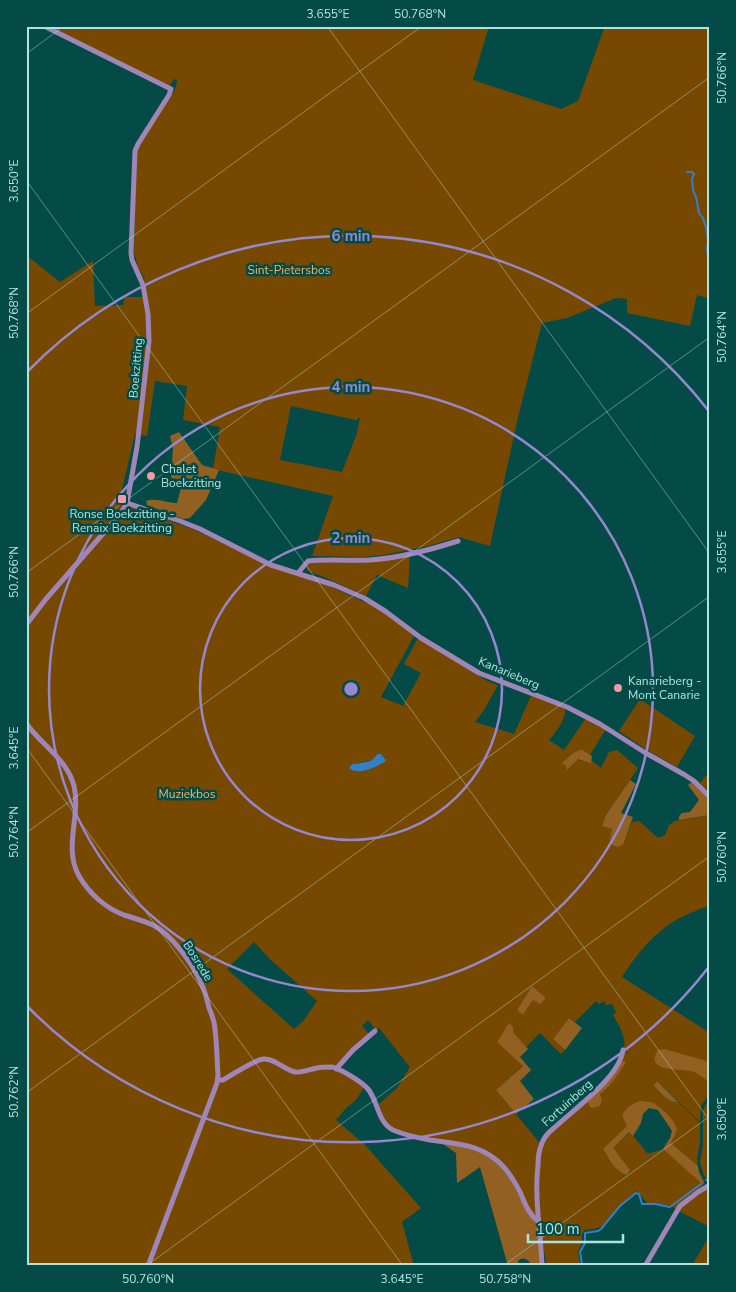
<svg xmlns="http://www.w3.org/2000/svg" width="736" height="1292" viewBox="0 0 736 1292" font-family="'Nunito Sans',sans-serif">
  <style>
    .green { fill: #774900; fill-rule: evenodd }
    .forest { fill: #926122 }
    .water { fill: #3281c8 }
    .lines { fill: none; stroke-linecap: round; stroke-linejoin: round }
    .stream { stroke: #3281c8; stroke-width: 2 }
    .minor { stroke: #a086b6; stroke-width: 5 }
    .ticks { fill: none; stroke: #b0e3de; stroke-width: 1; stroke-opacity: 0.45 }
    .ring { fill: none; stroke: #9688ce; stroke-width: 2.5 }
    .poi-dot { fill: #f39aa9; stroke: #044b47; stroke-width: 2 }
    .labels { text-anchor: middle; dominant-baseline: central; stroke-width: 5; stroke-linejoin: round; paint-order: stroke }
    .park-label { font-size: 12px; fill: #f2b268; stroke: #044b47 }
    .street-label { font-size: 12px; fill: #b0e3de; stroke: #044b47 }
    .poi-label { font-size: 12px; fill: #b0e3de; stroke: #044b47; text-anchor: start }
    .centre { fill: #9688ce; stroke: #044b47; stroke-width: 2.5 }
    .ring-label { font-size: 15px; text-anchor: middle; font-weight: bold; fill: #9688ce; stroke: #044b47; stroke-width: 5; stroke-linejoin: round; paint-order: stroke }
    .neatline { fill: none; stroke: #b0e3de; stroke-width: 2 }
    .ticks-label { font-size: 12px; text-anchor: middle; fill: #b0e3de }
  </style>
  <rect width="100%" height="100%" fill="#044b47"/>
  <!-- green -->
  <g class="green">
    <path d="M47,26H489L473,80L561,109L578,101L605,26H710V299L697,295L690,326L627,313V299L616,298L567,318L542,323L518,417L490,546L459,537L428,546L384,555L362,557L312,556L333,496L213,469L220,427L183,420L187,386L155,381L147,436L135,434L119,502L197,531L267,565L327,585L384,611L414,636L381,697L403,706L421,673L404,664L418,638L487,681L498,685L484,710L475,722L514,734L531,696L563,707L565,709C566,720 556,732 549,740L564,750L586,718L606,729L590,755L580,749L573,753L563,763L566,766L568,769L577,759L590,764L591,760L601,768L609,752L617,750L638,768L606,815L602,826L612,829L610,839L611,845L617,847L623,845L632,822L639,821L658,838L665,835L669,825L675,821L710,815V905C699,910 688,913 678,919C654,932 636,955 622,977L710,1033V1093L701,1106L700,1122L657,1081L654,1085C660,1093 668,1103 678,1102L700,1123V1140L697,1159L698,1166L671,1143C673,1138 677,1133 676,1128C675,1124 672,1121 670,1118C657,1101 634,1092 622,1115L628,1126L603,1149C609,1159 615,1172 627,1175L630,1170L612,1148L630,1132L647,1153H651L663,1149L703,1185L687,1197L676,1209L669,1205L647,1203L637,1191L620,1206L601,1227L593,1229L585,1230L582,1234V1243L578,1252L580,1266H547C541,1235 529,1164 547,1137C556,1124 574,1112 587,1101L592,1107H596L600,1106L602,1100L600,1094C612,1086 618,1074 625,1062L621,1060L624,1051L628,1054L624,1048C626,1035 619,1026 613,1015L616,1012L612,1004L606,1005L604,1001L599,1004L596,1001L575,1022L569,1018L553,1039L565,1050L561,1054L540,1033L526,1047L513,1032V1027L509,1024L497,1042L523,1065L496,1090L539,1142L535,1171L537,1217L530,1208H529C521,1191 513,1172 498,1159C473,1136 436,1143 406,1133C400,1131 393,1129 389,1125C384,1119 381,1110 379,1104L397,1088L410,1067L379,1028L376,1030L368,1020L362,1026L369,1034L336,1066C322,1065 310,1070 297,1069L296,1073C303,1072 309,1070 316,1069C333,1067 351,1077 364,1087L356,1100L346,1108L336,1120L365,1145L421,1208L402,1222L414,1266H26V255L60,282L93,261L95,306L123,305L125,297H143L141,283L145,280L138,267L134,252L136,154C143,137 154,120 165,105C171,95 176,93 177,80L174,79L170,85L157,81ZM291,406L356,420L360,417L357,433L342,472L280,460ZM378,754H381L385,761C376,767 359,775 349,768L352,764C355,764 369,761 372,760C374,758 376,755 378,754ZM254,942L271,960L317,1001L304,1020L294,1029L227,969ZM532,986L546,998L540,1003L533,1000L523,1015L517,1010Z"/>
    <path d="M410,556L408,588L377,575L366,596L324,577L308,571C306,567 307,566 309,563Z"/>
    <polygon points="640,699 695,736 677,767 647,750 619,731"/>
    <polygon points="710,771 710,793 700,783"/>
    <polygon points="710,1096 710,1181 704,1176 700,1162 703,1146 703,1110"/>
    <polygon points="710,1186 708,1189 710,1191 710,1227 679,1211 682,1206"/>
    <polygon points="710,1235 710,1266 698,1266 694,1262"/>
  </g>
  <!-- forest -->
  <g class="forest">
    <path d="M179,432L202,465L219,470L206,500L190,518L183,519L147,505L146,501C155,497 167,503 177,503L183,480L171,478L173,448L170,436Z"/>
    <polygon points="581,749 592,756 591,764 578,759 567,770 566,766 562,763 573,753"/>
    <polygon points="630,780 636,784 621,813 633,817 623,845 617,847 610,844 610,839 612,829 602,826 606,815"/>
    <polygon points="692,782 710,799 710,815 679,820 679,816 682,813 690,812 699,800 688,785"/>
    <polygon points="532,986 546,998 540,1004 533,1000 523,1015 517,1010"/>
    <polygon points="569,1018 582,1028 565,1050 553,1039"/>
    <polygon points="509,1023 513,1027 513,1032 528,1049 520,1057 531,1070 520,1081 534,1099 516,1114 496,1090 523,1066 497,1042"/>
    <path d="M664,1049L710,1062V1079L708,1081C703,1078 699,1074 694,1072C683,1068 643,1073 658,1050Z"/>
    <path d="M621,1060L626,1062C618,1074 612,1086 600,1094L602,1100L600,1106L596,1107L591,1108L587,1101Z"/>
    <path d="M657,1081L678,1102C668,1103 662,1094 655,1087L654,1085Z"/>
    <path d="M641,1101C642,1101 649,1102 650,1102C658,1104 674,1119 676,1127C678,1132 673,1138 671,1143L698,1166L699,1172L704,1182L703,1185L663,1149L670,1138L672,1131L658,1110L649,1108L643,1114L641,1123L633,1136L629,1132L613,1148L630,1170L627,1175C615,1172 609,1159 603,1149L627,1126L622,1115C627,1106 632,1103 641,1101Z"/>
    <path d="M443,1144C457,1146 474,1146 485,1153C506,1166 516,1189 526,1210L530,1207L537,1217L544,1266H530V1263C527,1258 522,1257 518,1261L519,1266H508L480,1167L457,1183L456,1153Z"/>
  </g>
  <!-- water -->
  <path class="water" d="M378,754H381L386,761C376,767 359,776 349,768L352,764C355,764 369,762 372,760C374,758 376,755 378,754Z"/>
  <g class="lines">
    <!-- stream -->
    <g class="stream">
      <polyline points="687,172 692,172 694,174 692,179 693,190 696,197 699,213 703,218 707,231 708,241 707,250 709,262 708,264 710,264"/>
      <polyline points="706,1180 708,1179"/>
      <polyline points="585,1266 582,1265 580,1252 585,1243 585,1233 598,1231 601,1229 620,1206 636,1193 639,1194 642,1204 655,1204 670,1207 701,1184"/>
    </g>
    <!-- minor -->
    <g class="minor">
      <polyline points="127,503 180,521 200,529 271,565 334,585 364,598 385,611 421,638 479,673 567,707 600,724 644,752 685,775 694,781 710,797"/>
      <path d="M298,573L308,561C329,559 350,561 370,560C400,558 430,550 458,541"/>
      <polyline points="26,625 46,599 121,513 127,503 137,447 149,341 148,314 143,285 132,260 131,253 135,151 138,144 169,95 171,89 44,26"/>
      <path d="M26,723C41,745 67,759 74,786C81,816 63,848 79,876C89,893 105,908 124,915C134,918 144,921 153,925C171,934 193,964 201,983C205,991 207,999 209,1008C212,1015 215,1022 215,1030C217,1045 217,1060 218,1075L217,1083L148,1266"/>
      <polyline points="336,1069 353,1050 375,1031"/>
      <path d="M218,1080H223C233,1074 253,1061 263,1059C275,1058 284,1070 295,1072C302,1073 310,1069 317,1068C322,1067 327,1067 332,1067C341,1069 362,1082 368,1089C378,1101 378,1123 393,1130C405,1135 418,1138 430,1140C452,1143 477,1144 495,1159C506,1167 514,1180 520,1192C525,1203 528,1214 538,1221"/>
      <path d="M542,1266C541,1232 534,1199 538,1165C538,1158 539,1150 542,1143C544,1137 549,1132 554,1128C574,1109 619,1078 623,1050"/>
      <polyline points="645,1266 680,1206 698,1192 710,1185"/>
    </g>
  </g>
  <!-- ticks -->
  <path class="ticks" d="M327,26L710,554M26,54L64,26M26,180L710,1121M26,314L422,26M26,573L710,77M26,747L403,1266M26,833L710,337M26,1093L710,596M146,1266L710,856M503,1266L710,1116"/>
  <!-- distance rings -->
  <g class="ring">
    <circle cx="351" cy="689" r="151"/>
    <circle cx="351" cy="689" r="302"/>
    <path d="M708 968A453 453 0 0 1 28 1007M28 371A453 453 0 0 1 708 410"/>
  </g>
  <!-- markers -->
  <g class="poi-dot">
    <circle cx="151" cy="476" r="5"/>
    <rect x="117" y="494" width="10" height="10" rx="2.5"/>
    <circle cx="618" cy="688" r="5"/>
  </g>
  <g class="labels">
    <!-- park labels -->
    <g class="park-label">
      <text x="289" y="270">Sint-Pietersbos</text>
      <text x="187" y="794">Muziekbos</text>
    </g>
    <!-- street labels -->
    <g class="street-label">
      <text transform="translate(136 368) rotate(-85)">Boekzitting</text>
      <text transform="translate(509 673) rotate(23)">Kanarieberg</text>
      <text transform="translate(198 961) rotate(58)">Bosrede</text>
      <text transform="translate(567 1103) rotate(-42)">Fortuinberg</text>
    </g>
    <!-- poi labels -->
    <g class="poi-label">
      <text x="161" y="469">Chalet<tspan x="161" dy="14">Boekzitting</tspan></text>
      <text x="122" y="514" text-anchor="middle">Ronse Boekzitting -<tspan x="122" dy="14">Renaix Boekzitting</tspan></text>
      <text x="628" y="681">Kanarieberg -<tspan x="628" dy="14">Mont Canarie</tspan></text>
    </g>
  </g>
  <circle cx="351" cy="689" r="8" class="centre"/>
  <g class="ring-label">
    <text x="351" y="241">6 min</text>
    <text x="351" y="392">4 min</text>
    <text x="351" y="543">2 min</text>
  </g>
  <!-- border -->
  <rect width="736" height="1292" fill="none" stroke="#044b47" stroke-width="55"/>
  <!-- scale -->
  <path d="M528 1234v8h95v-8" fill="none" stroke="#b0e3de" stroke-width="2.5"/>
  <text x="536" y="1234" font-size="15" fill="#b0e3de" stroke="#044b47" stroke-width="4" paint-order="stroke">100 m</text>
  <rect x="28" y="28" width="680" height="1236" class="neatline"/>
  <g class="ticks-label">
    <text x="328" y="18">3.655°E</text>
    <text x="420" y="18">50.768°N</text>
    <text transform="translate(722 78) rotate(-90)" y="4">50.766°N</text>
    <text transform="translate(14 181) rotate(-90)" y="4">3.650°E</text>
    <text transform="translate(14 313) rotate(-90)" y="4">50.768°N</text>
    <text transform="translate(722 337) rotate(-90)" y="4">50.764°N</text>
    <text transform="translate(722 552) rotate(-90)" y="4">3.655°E</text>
    <text transform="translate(14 572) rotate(-90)" y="4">50.766°N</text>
    <text transform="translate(14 748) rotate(-90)" y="4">3.645°E</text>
    <text transform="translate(14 832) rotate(-90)" y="4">50.764°N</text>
    <text transform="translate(722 857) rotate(-90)" y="4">50.760°N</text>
    <text transform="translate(14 1092) rotate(-90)" y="4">50.762°N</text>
    <text transform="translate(722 1119) rotate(-90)" y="4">3.650°E</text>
    <text x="148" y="1283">50.760°N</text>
    <text x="402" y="1283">3.645°E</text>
    <text x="505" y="1283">50.758°N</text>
  </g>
</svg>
